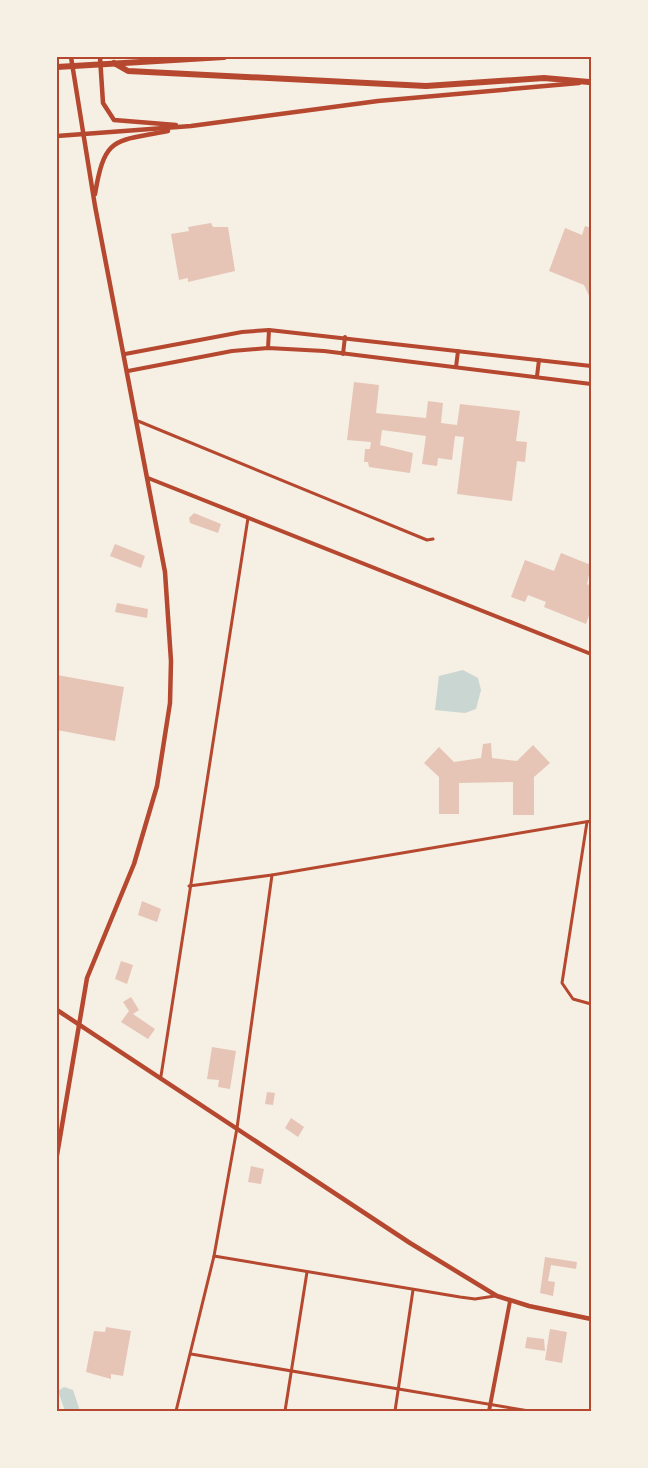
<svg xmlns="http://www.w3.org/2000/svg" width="648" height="1468" viewBox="0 0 648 1468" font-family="Ubuntu,sans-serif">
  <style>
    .water { fill: #c9d6d2 }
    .building { fill: #e6c5b7 }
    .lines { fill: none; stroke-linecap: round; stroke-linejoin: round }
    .minor { stroke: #b5482f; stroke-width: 3 }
    .tertiary { stroke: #b5482f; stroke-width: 4 }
    .secondary { stroke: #b5482f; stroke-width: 4.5 }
    .motorway { stroke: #b5482f; stroke-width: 6 }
    .neatline { fill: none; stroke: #b5482f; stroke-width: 2 }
  </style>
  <rect width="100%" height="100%" fill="#f6efe4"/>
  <!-- water -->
  <g class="water">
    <polygon points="463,670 478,678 481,690 476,709 465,713 435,710 439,676"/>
    <polygon points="64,1387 73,1390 80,1411 65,1411 58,1391"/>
  </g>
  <!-- building -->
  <g class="building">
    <polygon points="211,223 213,227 228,227 235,271 188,282 188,278 179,280 171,234 189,231 188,227"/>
    <polygon points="585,226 591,228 591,300 584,285 549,271 565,228 582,235"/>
    <polygon points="354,382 379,385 376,413 426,418 428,401 443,403 441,423 457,425 460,404 520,411 516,441 527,442 525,462 517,461 512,501 457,494 464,437 455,436 452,460 438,458 437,466 422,464 426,436 382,430 380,445 413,453 410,473 369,467 368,462 364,462 365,449 370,449 371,442 347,440"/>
    <polygon points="194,513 221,524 218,533 190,523 189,518"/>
    <polygon points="115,544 145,556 141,568 110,556"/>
    <polygon points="561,553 591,565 587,584 591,586 591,610 586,624 544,607 546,602 528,595 525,602 511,597 525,560 554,571"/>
    <polygon points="117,603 148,609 147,618 115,612"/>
    <polygon points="57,675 124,687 115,741 57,730"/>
    <polygon points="491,743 492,758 517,761 533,745 550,763 534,777 534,815 513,815 513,782 459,783 459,814 439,814 439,777 424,763 439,747 454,762 481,758 483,744"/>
    <polygon points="142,901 161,909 157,922 138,915"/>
    <polygon points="121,961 133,965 127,984 115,979"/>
    <polygon points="131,997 139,1010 133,1014 155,1029 148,1039 121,1022 129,1011 123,1002"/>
    <polygon points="212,1047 236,1051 230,1089 218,1087 219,1080 207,1079"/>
    <polygon points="267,1092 275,1093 273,1105 265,1104"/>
    <polygon points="291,1118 304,1127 298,1137 285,1128"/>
    <polygon points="251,1166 264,1169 261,1184 248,1182"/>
    <polygon points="545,1257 577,1262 576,1269 551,1265 548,1281 555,1282 553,1296 540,1293"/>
    <polygon points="106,1327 131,1331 123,1376 111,1374 111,1379 86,1372 94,1331 105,1332"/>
    <polygon points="550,1329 567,1332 562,1363 545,1360"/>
    <polygon points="527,1337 544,1339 545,1351 525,1348"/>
  </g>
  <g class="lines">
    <!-- minor -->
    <g class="minor">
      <polyline points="138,421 427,540 433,539"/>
      <polyline points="587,822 562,983 573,999 591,1004"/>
      <polyline points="189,886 272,875 591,821"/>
      <polyline points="161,1076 248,518"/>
      <polyline points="214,1256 460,1297 475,1299 495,1296"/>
      <polyline points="191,1354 529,1411"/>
      <polyline points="176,1411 214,1256 237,1128 272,875"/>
      <polyline points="285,1411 307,1272"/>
      <polyline points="395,1411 413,1290"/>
    </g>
    <!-- tertiary -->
    <g class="tertiary">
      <polyline points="268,348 269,330"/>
      <polyline points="125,354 242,332 269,330 591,366"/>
      <polyline points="343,354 345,337"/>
      <polyline points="456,367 458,351"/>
      <polyline points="128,371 232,351 268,348 324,351 591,384"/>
      <polyline points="537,376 539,360"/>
      <polyline points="148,478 591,654"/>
      <polyline points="489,1411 510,1301"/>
    </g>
    <!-- secondary -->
    <g class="secondary">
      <polyline points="100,57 103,103 114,120 176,125"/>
      <polyline points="57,136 191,126 378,101 579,83"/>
      <path d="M95,194C105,135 114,142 168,131"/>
      <polyline points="57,1010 410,1243 497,1296 529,1306 591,1319"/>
      <polyline points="57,1155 87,978 134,864 157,786 170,703 171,661 165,572 95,206 71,57"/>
    </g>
    <!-- motorway -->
    <g class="motorway">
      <polyline points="114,63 128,71 426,86 544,78 589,82"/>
      <polyline points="57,67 224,57"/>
    </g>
  </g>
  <!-- border -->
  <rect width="648" height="1468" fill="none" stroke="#f6efe4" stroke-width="117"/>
  <rect x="58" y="58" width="532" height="1352" class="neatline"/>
</svg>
